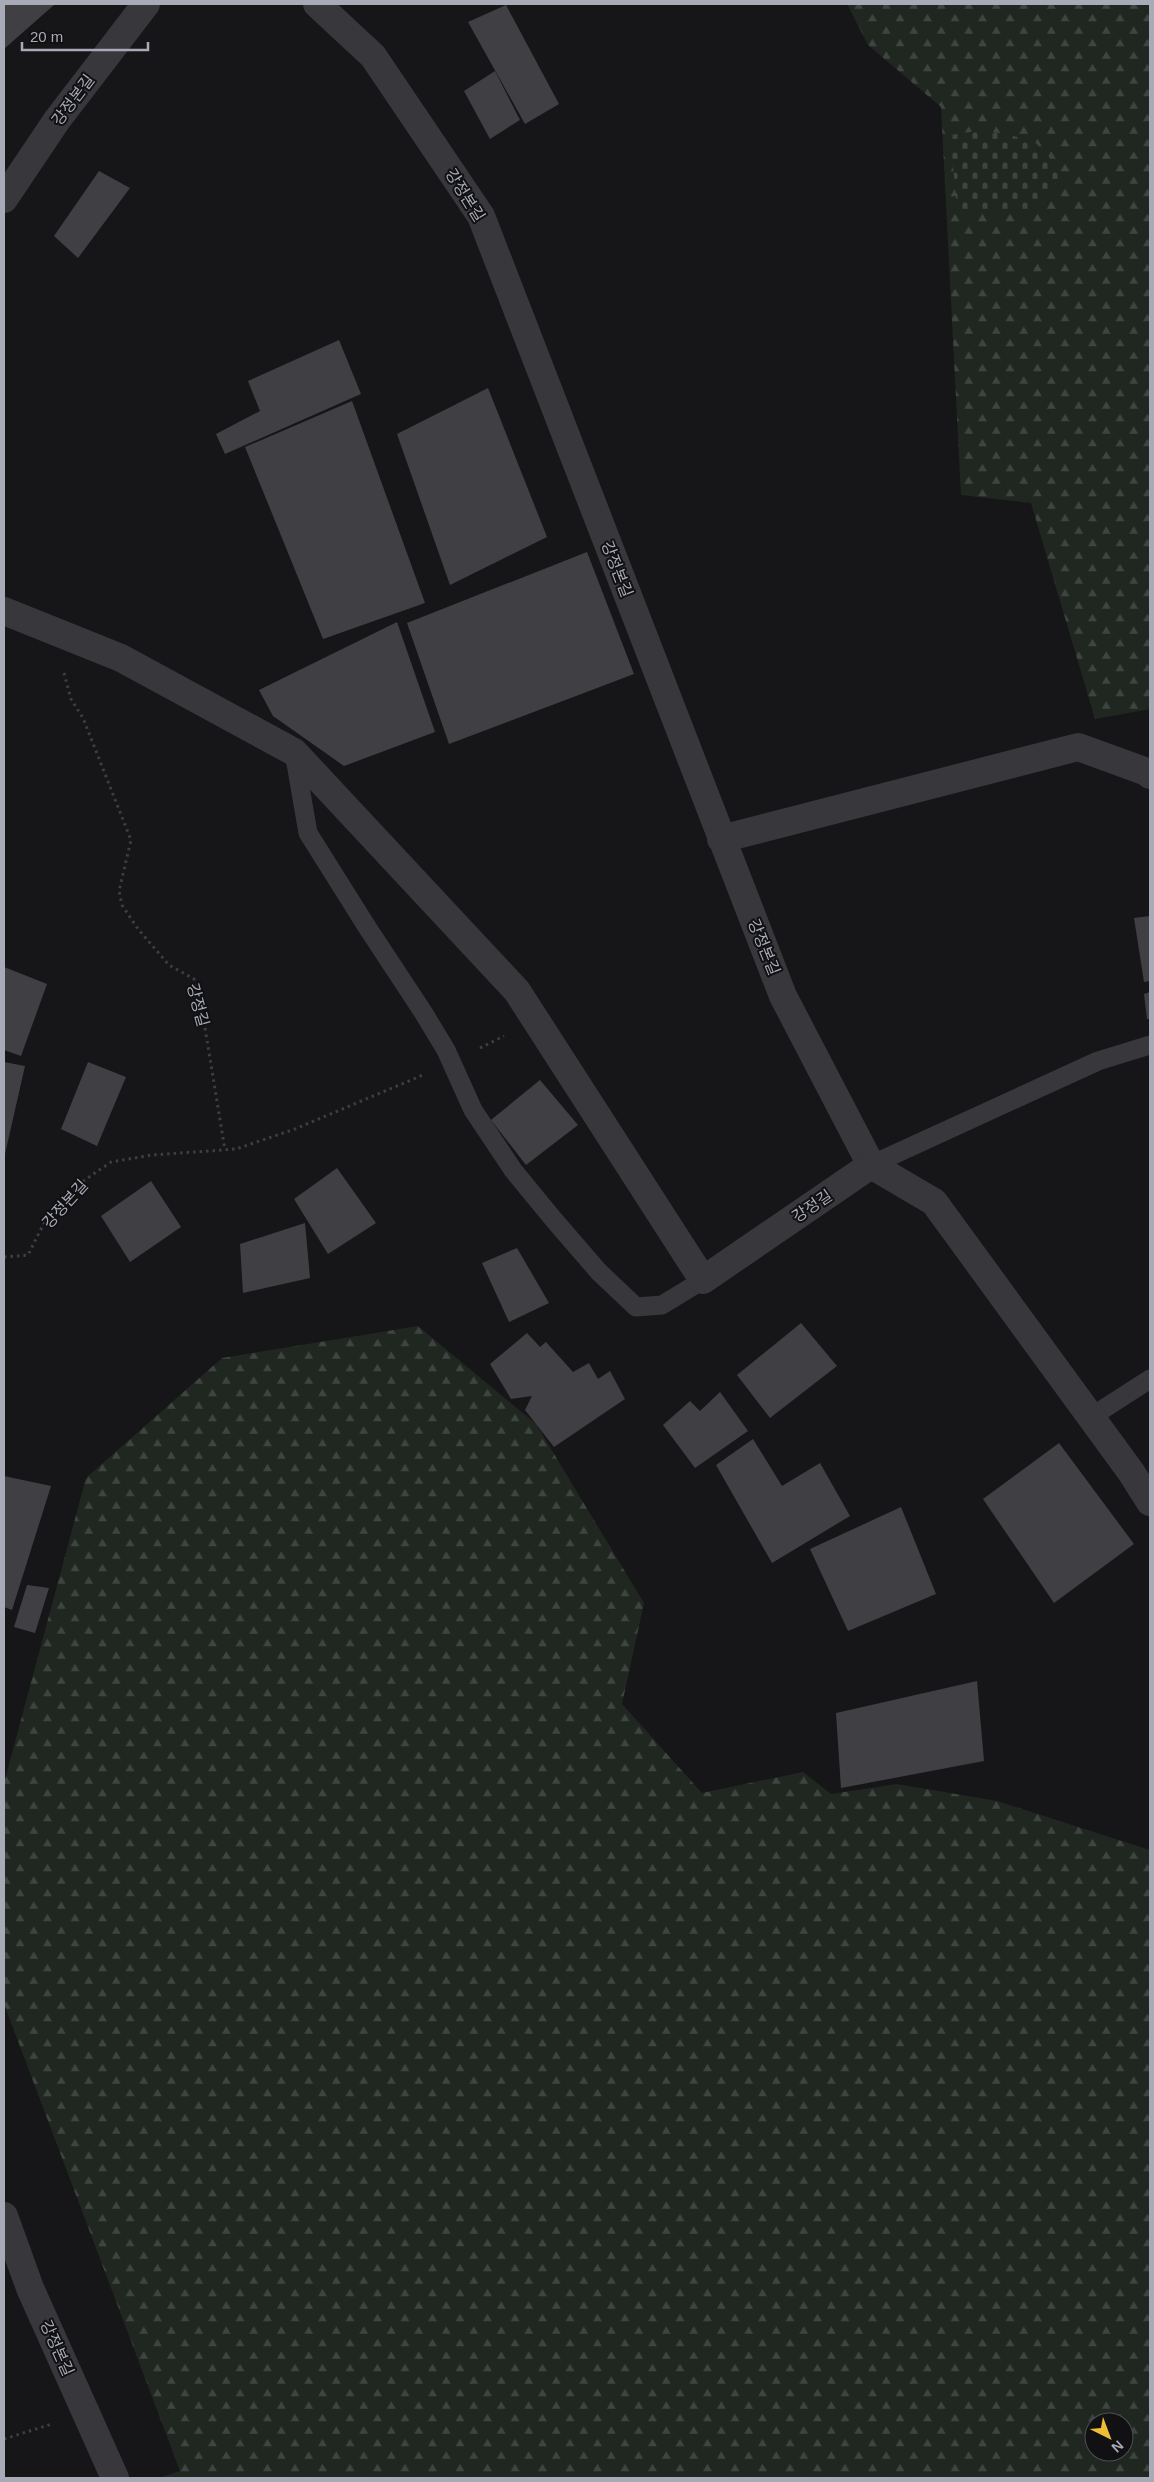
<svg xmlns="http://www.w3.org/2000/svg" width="1154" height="2482" viewBox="0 0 1154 2482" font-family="Arial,'Noto Sans KR',sans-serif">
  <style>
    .forest { fill: url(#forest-firs); fill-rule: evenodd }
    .cemetery { fill: url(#cemetery-stones) }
    .building { fill: #404044 }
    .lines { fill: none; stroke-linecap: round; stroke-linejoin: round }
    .path { stroke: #3d3e43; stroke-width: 3; stroke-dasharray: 2.5 4; stroke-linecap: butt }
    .lane { stroke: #37373c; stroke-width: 19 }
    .street { stroke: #37373c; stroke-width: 28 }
    .labels { text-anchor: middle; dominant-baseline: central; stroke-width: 4; stroke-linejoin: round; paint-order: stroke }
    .street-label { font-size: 16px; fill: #a8abb7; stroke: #111012 }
  </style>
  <defs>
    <pattern id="forest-firs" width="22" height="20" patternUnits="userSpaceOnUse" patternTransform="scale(1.25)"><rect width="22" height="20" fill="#202721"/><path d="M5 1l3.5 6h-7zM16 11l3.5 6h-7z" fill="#3e443f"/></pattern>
    <pattern id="cemetery-stones" width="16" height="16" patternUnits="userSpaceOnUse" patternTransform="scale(1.25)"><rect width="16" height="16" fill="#202721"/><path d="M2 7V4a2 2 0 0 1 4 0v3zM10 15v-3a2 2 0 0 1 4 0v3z" fill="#3e443f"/></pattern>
  </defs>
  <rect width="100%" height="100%" fill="#161517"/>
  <!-- forest -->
  <g class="forest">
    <polygon points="847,4 1150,4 1150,709 1095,719 1031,503 961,495 941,107 868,45"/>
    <path d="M418,1326L536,1424L644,1603L622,1704L702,1793L803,1772L831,1794L897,1784L997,1801L1150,1850V2478H159L180,2471L4,2004V1783L86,1478L222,1358ZM1094,2422H1124V2452H1094Z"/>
  </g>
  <!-- cemetery -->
  <polygon class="cemetery" points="983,130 1033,140 1049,157 1059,177 1039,210 990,212 957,208 950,135"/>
  <!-- building -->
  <g class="building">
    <polygon points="4,4 55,4 4,49"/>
    <polygon points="506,5 559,104 525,124 468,22"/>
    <polygon points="495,71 520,120 490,139 464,91"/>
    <polygon points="99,171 130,188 78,258 54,236"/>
    <polygon points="339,340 361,394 225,454 216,434 260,411 248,381"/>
    <polygon points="488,388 547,537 450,585 397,434"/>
    <polygon points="352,401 425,603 323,639 245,447"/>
    <polygon points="587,552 634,674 449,744 407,623"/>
    <polygon points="397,622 435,732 344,766 273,716 259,690"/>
    <polygon points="1150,916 1150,981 1144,982 1134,918"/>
    <polygon points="4,967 47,984 21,1056 4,1050"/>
    <polygon points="1150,992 1150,1019 1147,1019 1144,994"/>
    <polygon points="4,1062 25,1066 5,1154 4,1154"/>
    <polygon points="88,1062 126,1077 97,1146 61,1129"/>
    <polygon points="540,1080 578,1125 526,1165 491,1120"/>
    <polygon points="337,1168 376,1223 328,1254 294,1199"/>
    <polygon points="151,1181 181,1227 130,1262 101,1216"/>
    <polygon points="305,1223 310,1278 243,1293 240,1244"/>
    <polygon points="517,1248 549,1303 509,1322 482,1263"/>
    <polygon points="801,1323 837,1366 770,1418 737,1375"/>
    <polygon points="527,1333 540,1347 546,1342 573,1372 589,1363 598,1379 610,1371 625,1399 554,1447 525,1410 532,1396 511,1399 490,1364"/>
    <polygon points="720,1392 748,1431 695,1468 663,1425 690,1401 700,1411"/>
    <polygon points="753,1439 782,1486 820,1463 850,1516 772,1563 716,1465"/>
    <polygon points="1059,1443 1134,1544 1054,1603 983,1499"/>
    <polygon points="4,1476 51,1486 12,1610 4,1607"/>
    <polygon points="901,1507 936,1594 848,1631 810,1549"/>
    <polygon points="27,1585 49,1588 35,1633 14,1627"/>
    <polygon points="977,1681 984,1761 841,1788 836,1713"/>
  </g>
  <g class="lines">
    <!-- path -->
    <g class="path">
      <polyline points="64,673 71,699 83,718 131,840 119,891 122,905 138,929 169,965 194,979 196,1000 203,1016 225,1150"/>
      <polyline points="480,1048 504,1036"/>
      <polyline points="4,1257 28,1255 44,1223 76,1186 111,1162 152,1155 236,1149 295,1129 423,1075"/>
      <polyline points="4,2439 52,2424"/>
    </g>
    <!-- lane -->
    <g class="lane">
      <polyline points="294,752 308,833 367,927 423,1012 446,1050 473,1110 513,1170 554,1220 599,1272 636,1307 662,1305 703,1280"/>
      <polyline points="871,1165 1098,1061 1150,1045"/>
      <polyline points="1091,1417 1150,1379"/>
    </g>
    <!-- street -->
    <g class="street">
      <polyline points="317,4 373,56 481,216 783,996 871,1165"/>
      <polyline points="4,199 57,120 146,4"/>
      <polyline points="4,611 121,658 294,752 517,991 703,1280 871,1165"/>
      <polyline points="721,839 1078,747 1147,772 1150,775"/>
      <polyline points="871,1165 934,1202 1131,1472 1150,1502"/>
      <polyline points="4,2216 30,2288 115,2478"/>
    </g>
  </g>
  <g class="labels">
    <!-- street labels -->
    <g class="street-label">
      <text transform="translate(73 100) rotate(-53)">강정본길</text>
      <text transform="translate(465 195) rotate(58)">강정본길</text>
      <text transform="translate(617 569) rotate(69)">강정본길</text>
      <text transform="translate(764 947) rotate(68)">강정본길</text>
      <text transform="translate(198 1005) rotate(75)">강정길</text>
      <text transform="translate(65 1204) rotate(-48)">강정본길</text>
      <text transform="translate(812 1206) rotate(-34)">강정길</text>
      <text transform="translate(57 2348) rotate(66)">강정본길</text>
    </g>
  </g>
  <!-- border -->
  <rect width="1154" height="2482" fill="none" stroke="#a8abb7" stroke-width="10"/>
  <!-- north arrow -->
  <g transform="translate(1109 2437) rotate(138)"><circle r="24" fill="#111012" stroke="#4d4e54"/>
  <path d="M0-4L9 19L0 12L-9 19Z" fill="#eebc37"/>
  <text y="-8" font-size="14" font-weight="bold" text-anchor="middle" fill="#a8abb7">N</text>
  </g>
  <!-- scale -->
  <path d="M22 42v8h126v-8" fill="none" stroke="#a8abb7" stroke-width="2.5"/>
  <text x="30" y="42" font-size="15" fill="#a8abb7" stroke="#111012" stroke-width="4" paint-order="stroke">20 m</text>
</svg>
